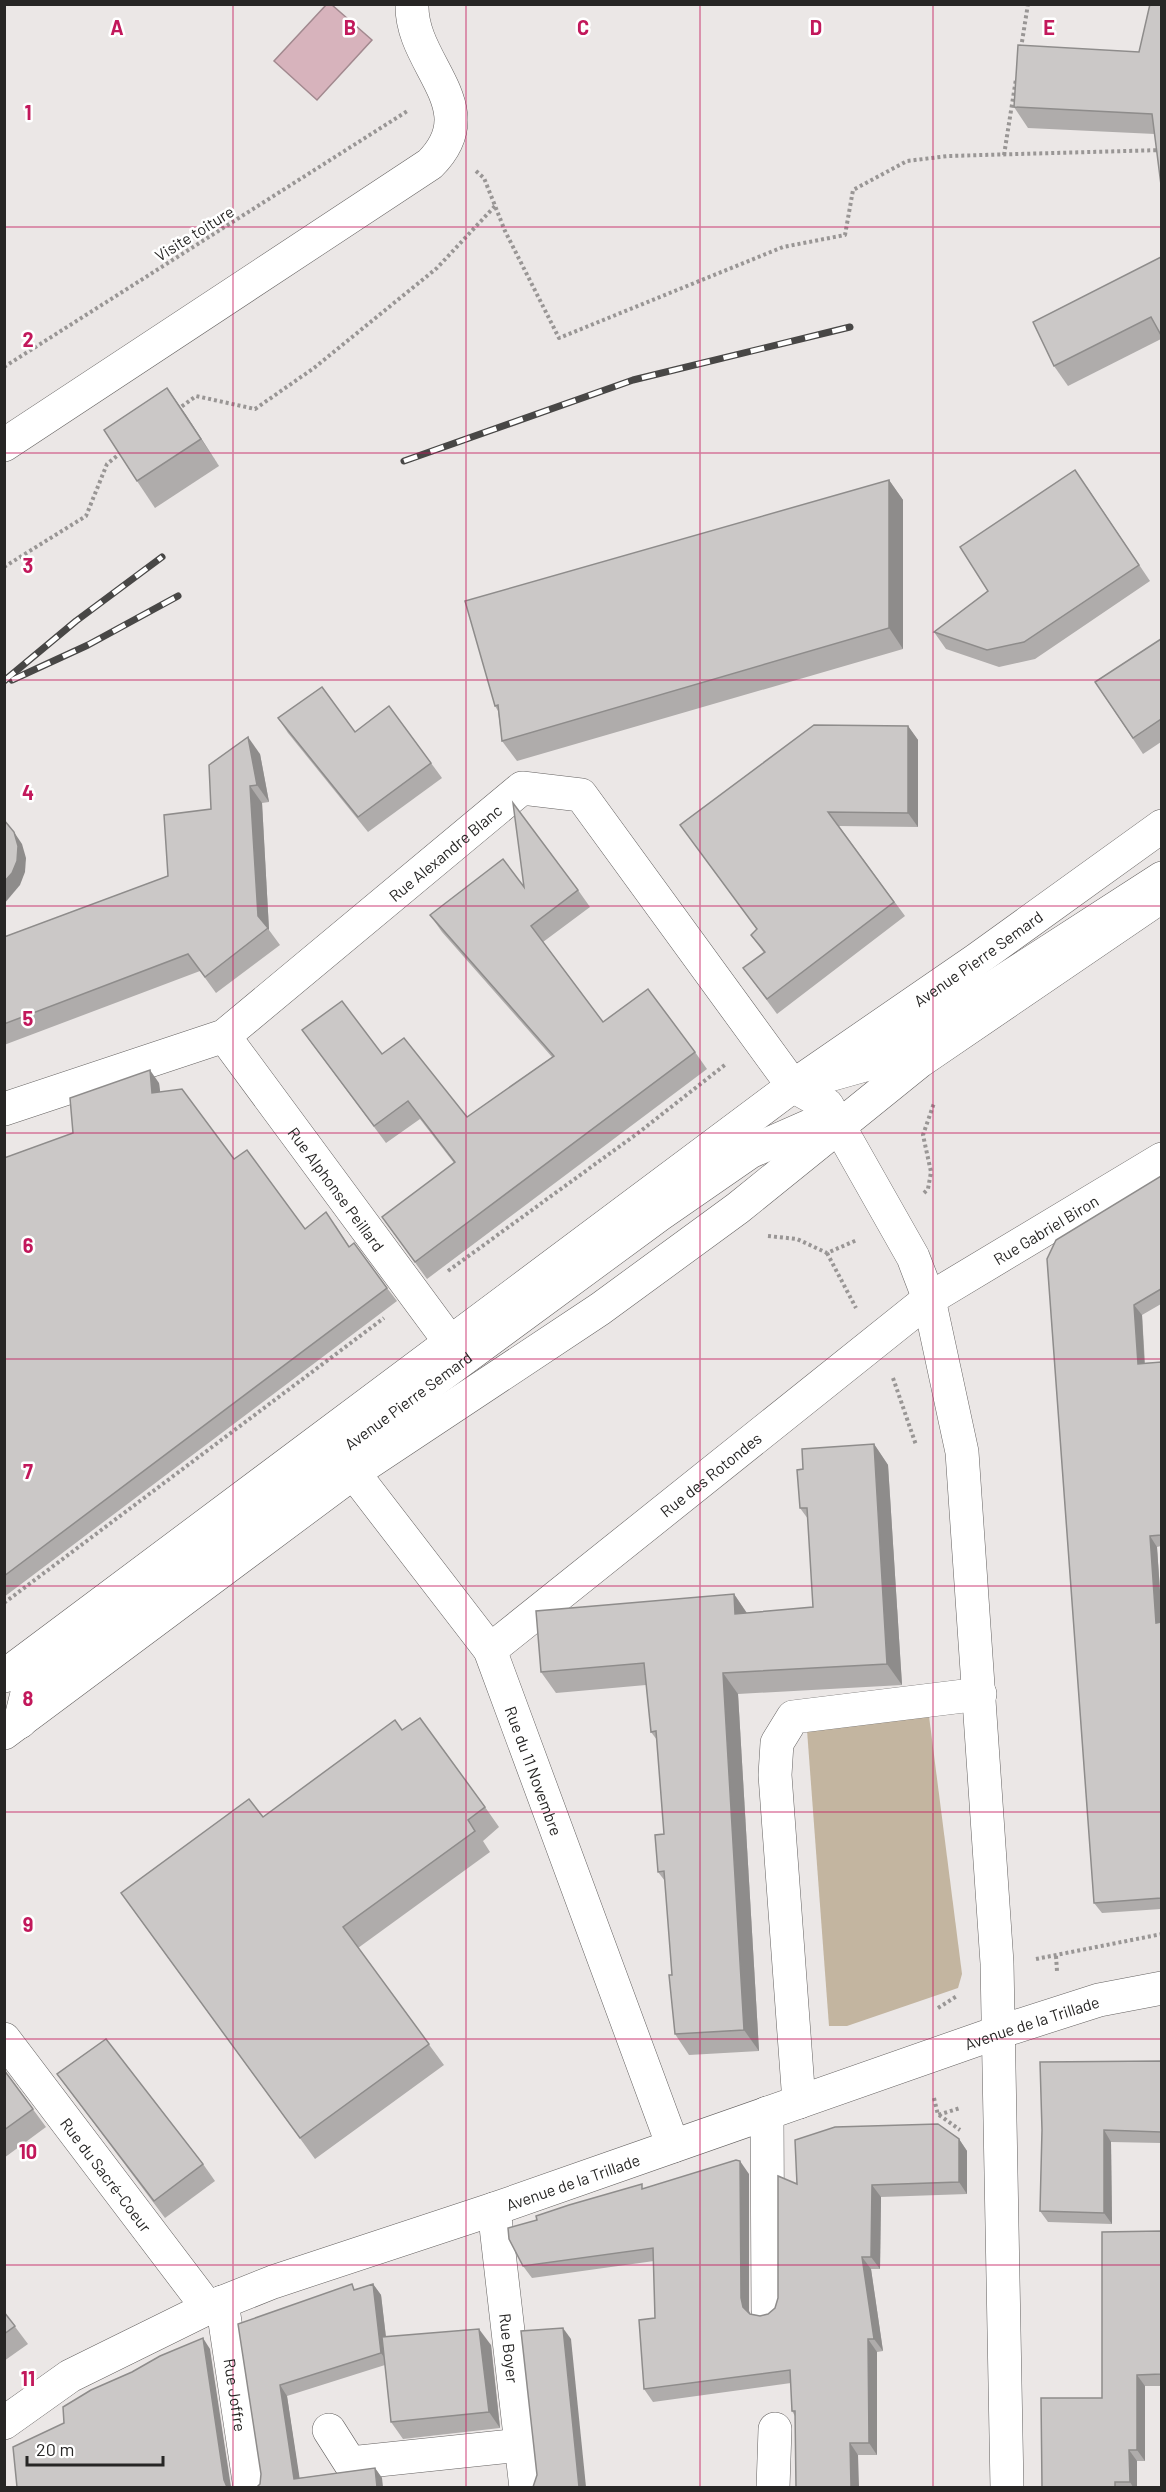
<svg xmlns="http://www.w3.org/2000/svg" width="1166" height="2492" viewBox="0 0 1166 2492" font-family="Barlow,sans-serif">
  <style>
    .green { fill: #c3b5a0 }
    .water { fill: #d7b3bc; stroke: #a2898f; stroke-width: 1.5 }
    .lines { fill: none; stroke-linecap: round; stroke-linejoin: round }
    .minor-casing { stroke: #646160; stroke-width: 34 }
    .major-casing { stroke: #646160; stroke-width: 34 }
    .path { stroke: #999695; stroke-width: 4; stroke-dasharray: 3 3; stroke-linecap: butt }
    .minor { stroke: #fff; stroke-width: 33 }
    .major { stroke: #fff; stroke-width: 33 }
    .rail-casing { stroke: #484746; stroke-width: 7 }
    .rail { stroke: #fff; stroke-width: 4.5; stroke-dasharray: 14; stroke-linecap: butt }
    .wall { fill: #afacab }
    .shaded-wall { fill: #8e8c8b }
    .building { fill: #cbc8c7; stroke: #8e8c8b; stroke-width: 1.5 }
    .grid { fill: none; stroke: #c2185b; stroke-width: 1.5; stroke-opacity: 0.55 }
    .labels { text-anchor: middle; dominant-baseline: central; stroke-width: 5; stroke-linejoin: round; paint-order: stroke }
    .street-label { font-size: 16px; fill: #272625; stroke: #fff }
    .grid-label { font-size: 20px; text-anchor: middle; font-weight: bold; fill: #c2185b; stroke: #fff; stroke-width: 5; stroke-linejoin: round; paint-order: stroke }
  </style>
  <rect width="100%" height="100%" fill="#ebe7e6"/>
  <!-- green -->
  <polygon class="green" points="929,1716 962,1974 958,1988 847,2026 829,2026 807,1730"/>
  <!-- water -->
  <polygon class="water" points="326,5 332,5 372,40 317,100 274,61"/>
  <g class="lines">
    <defs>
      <g id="minor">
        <path d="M4,445L430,164C487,107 410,65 412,4"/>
        <path id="s1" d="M224,1036L450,1342"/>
        <polyline points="801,1083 879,1061 1162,878"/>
        <path id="s2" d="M4,1109L224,1036L522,788L581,795L793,1086L827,1105L913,1257L929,1299L962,1452L997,1963L1007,2488"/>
        <path id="s3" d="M336,1450L490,1650L673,2146"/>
        <path id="s4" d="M490,1650L929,1299L1162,1159"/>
        <path id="s5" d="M20,1722L31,1677L659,1215L750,1152L809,1126L838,1129"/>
        <path id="s6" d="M4,2039L208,2308"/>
        <polyline points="799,2102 775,1775 777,1743 793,1717 980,1694"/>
        <polyline points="767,2113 768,2310"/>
        <path id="s7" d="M494,2209L526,2488"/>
        <path id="s8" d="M222,2302L250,2488"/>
        <path id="s9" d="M4,2423L70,2376L208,2308L273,2282L494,2209L999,2032L1099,2000L1162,1988"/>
        <polyline points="329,2430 350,2463 521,2445"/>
        <polyline points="773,2488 775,2429"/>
      </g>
      <g id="major">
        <path id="s10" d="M4,1676L793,1086L976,960L1162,826"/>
        <polyline points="4,1733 353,1473 600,1309 738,1208 920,1061 1162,896"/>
      </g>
    </defs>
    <!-- minor casing -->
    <use href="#minor" class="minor-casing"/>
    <!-- major casing -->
    <use href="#major" class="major-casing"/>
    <!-- path -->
    <g class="path">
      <polyline points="1021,48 1028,4"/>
      <polyline points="1004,155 1016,79"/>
      <polyline points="476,171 484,178 505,231 559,338 783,247 845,235 853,190 907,161 948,156 1162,150"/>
      <polyline points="4,367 409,110"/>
      <polyline points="177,410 196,396 255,409 314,368 437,268 495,206"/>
      <polyline points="4,567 86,516 107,464 123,451"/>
      <polyline points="924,1193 928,1189 931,1172 923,1135 934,1103"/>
      <polyline points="768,1236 797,1239 827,1253 857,1240"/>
      <polyline points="827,1253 856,1308"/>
      <polyline points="448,1271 638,1133 726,1064"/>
      <polyline points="893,1378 916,1445"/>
      <polyline points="4,1603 384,1318"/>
      <polyline points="1056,1956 1057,1971"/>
      <polyline points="1036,1959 1162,1934"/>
      <polyline points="938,2008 957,1996"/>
      <polyline points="934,2098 938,2115 960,2108"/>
      <polyline points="939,2115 960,2130"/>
    </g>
    <!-- minor -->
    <use href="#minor" class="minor"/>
    <!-- major -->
    <use href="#major" class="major"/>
    <defs>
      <g id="rail">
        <polyline points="404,461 633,380 850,327"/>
        <polyline points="12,680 88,645 178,596"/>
        <polyline points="4,681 76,621 162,557"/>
      </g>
    </defs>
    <!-- rail casing -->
    <use href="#rail" class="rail-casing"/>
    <!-- rail -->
    <use href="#rail" class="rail"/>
  </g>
  <!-- wall -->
  <g class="wall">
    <polygon points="1150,4 1155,134 1028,128 1014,107 1139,52"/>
    <polygon points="1161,257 1161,339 1068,386 1054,366"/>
    <polygon points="167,388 186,415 219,466 155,508 137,481"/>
    <polygon points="889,480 903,500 903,649 517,761 502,741 498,711 495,706"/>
    <polygon points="1087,487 1150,581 1035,659 999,667 946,649 934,632 988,591"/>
    <polygon points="1161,639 1161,742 1143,754 1095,682"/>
    <polygon points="278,718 355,732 431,763 442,778 368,832 288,733"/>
    <polygon points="908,726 918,740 918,827 839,826 905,916 777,1014 743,968 764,953 751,935 757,929 680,825"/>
    <polygon points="260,754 269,802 262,803 269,930 280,945 216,993 200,971 4,1045 4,937 168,876"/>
    <polygon points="524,887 578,890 590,907 543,942 603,1022 695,1052 707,1069 427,1279 382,1217 454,1163 420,1119 386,1143 302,1030 382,1054 467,1117 552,1057 442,932 430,915"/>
    <polygon points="159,1083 160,1092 234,1159 305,1229 336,1226 349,1246 387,1288 397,1301 4,1597 4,1158 73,1133"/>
    <polygon points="1161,1176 1161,1304 1142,1315 1145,1363 1161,1362 1161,1546 1157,1547 1161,1606 1161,1909 1102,1913 1094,1903 1047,1259"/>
    <polygon points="874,1444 888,1465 902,1685 738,1694 759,2051 689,2055 675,2034 672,1975 665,1881 658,1872 664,1834 657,1740 651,1732 646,1685 556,1693 541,1672 734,1594 747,1613 813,1607 808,1519 800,1508 803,1469"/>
    <polygon points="402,1730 485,1807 499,1827 483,1841 490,1852 358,1948 444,2065 315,2159 121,1893 263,1817"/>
    <polygon points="1161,2061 1161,2143 1111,2142 1112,2224 1048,2222 1040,2211 1042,2130"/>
    <polygon points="4,2070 46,2127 4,2158"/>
    <polygon points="57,2074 203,2164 215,2181 165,2218"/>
    <polygon points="959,2139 967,2151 967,2194 881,2197 880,2269 871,2269 883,2351 877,2352 877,2455 858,2455 795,2416 792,2411 791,2383 653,2402 644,2389 655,2318 654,2261 532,2278 523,2266 645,2188 749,2174 749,2311 750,2314 760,2316 768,2314 775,2308 778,2298 797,2184"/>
    <polygon points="1161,2231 1161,2386 1145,2386 1145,2461 1137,2461 1137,2487 1042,2487 1102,2398"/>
    <polygon points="373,2284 381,2295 386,2337 491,2345 500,2428 403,2439 391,2422 385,2365 287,2396 299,2478 375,2468 382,2478 260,2484 261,2474 238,2324"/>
    <polygon points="4,2312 28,2344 4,2361"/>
  </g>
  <!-- shaded-wall -->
  <g class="shaded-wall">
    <polygon points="167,388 186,415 219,466"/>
    <polygon points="889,480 903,500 903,649 889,628"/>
    <polygon points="908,726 918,740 918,827 908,813"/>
    <polygon points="248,737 260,754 269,802 257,785"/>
    <polygon points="250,786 262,803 269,930 258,916"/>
    <polygon points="14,832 22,844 26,858 25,872 20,885 4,904 4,882"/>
    <polygon points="150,1070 159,1083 162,1106 152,1093"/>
    <polygon points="1134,1305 1142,1315 1145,1375 1138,1364"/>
    <polygon points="874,1444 888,1465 902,1685 887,1664"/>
    <polygon points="1150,1536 1157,1547 1161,1606 1161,1630 1156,1623"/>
    <polygon points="734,1594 748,1615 735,1614"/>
    <polygon points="723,1673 738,1694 759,2051 744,2030"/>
    <polygon points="1104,2130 1111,2142 1112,2224 1104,2213"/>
    <polygon points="959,2139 967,2151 967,2194 959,2182"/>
    <polygon points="740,2161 749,2174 749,2311 752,2319 743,2307 741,2298"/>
    <polygon points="872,2185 881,2197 880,2269 871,2257"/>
    <polygon points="862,2257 871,2269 883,2351 874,2339"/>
    <polygon points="373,2284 381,2295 389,2364 381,2353"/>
    <polygon points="563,2328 571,2339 586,2487 579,2487"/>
    <polygon points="479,2329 491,2345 500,2428 489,2412"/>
    <polygon points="203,2338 210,2349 231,2487 227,2487 224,2480"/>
    <polygon points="868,2339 877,2352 877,2455 869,2443"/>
    <polygon points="1137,2375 1145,2386 1145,2461 1137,2450"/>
    <polygon points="280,2385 287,2396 301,2487 294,2479"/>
    <polygon points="850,2443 858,2455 859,2487 851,2487"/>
    <polygon points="1129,2450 1137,2461 1137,2487 1133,2487 1130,2482"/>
    <polygon points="375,2468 382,2478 383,2487 377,2487"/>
  </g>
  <!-- building -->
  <g class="building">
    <polygon points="1150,4 1161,4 1161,185 1152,114 1014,107 1018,45 1139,52"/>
    <polygon points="1161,257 1161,335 1151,317 1054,366 1033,322"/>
    <polygon points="167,388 201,439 137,481 104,430"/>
    <polygon points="1075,470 1139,565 1024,642 987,650 934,632 988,591 960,547"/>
    <polygon points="889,480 889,628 502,741 498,705 495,706 465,601"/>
    <polygon points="1161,639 1161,719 1133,738 1095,682"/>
    <polygon points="322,687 355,732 389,706 431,763 358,817 278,718"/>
    <polygon points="814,725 908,726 908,813 828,812 894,902 767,999 743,968 765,952 751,935 757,929 680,825"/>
    <polygon points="248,737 257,785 250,786 258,916 268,928 205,977 188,954 4,1024 4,937 168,876 164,815 211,809 209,765"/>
    <polygon points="513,803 578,890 531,926 603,1022 648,989 695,1052 415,1262 382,1217 455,1162 408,1101 374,1126 302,1030 342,1001 382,1054 404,1038 467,1117 554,1056 430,915 503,859 524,887"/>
    <polygon points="4,820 14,832 18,846 17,861 12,873 4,882"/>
    <polygon points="150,1070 152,1093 182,1089 234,1159 247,1150 305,1229 326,1212 349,1247 354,1243 387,1288 4,1576 4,1158 73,1133 70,1098"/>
    <polygon points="1161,1176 1161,1289 1134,1305 1138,1364 1161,1362 1161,1535 1150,1536 1156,1623 1161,1622 1161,1898 1094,1903 1047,1259 1056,1240"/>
    <polygon points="874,1444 887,1664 723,1673 744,2030 675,2034 669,1975 672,1975 664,1871 658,1872 655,1835 664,1834 656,1731 651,1732 644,1663 541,1672 536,1611 734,1594 735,1614 813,1607 807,1508 800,1508 797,1470 803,1469 802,1449"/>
    <polygon points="420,1718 485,1807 468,1820 475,1831 343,1927 429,2044 300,2138 121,1893 249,1799 263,1817 395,1720 402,1730"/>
    <polygon points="106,2039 203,2164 154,2201 57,2074"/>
    <polygon points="1161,2061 1161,2132 1104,2130 1104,2213 1040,2211 1042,2130 1040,2062"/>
    <polygon points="4,2070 33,2109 4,2130"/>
    <polygon points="938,2124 959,2139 959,2182 872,2185 871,2257 862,2257 874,2339 868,2339 869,2443 850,2443 851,2487 796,2487 795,2411 792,2411 790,2370 644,2389 639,2320 655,2318 653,2248 523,2266 509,2239 508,2228 537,2220 536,2216 569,2205 642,2184 642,2189 736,2160 740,2161 741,2298 743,2307 750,2314 760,2316 768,2314 775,2308 778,2298 778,2176 797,2184 795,2140 835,2127"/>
    <polygon points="1161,2231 1161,2374 1137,2375 1137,2450 1129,2450 1130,2482 1115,2482 1115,2487 1042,2487 1041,2398 1102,2398 1102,2232"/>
    <polygon points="352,2284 354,2290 373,2284 381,2353 280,2385 294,2479 375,2468 377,2487 257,2487 260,2484 261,2474 238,2324"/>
    <polygon points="4,2312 15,2326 4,2334"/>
    <polygon points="563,2328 579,2487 533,2487 537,2475 521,2331"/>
    <polygon points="479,2329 489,2412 391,2422 382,2337"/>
    <polygon points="203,2338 224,2480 227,2487 17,2487 13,2447 64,2423 63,2407 91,2390 132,2372 160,2356"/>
  </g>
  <!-- grid -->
  <path class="grid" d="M233,4V2488M466,4V2488M700,4V2488M933,4V2488M4,227H1162M4,453H1162M4,680H1162M4,906H1162M4,1133H1162M4,1359H1162M4,1586H1162M4,1812H1162M4,2039H1162M4,2265H1162"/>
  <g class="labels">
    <!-- street labels -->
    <g class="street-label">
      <text transform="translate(194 233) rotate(-32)">Visite toiture</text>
      <text stroke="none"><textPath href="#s2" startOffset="519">Rue Alexandre Blanc</textPath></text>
      <text stroke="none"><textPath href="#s10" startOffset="1210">Avenue Pierre Semard</textPath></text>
      <text stroke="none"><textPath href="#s1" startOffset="190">Rue Alphonse Peillard</textPath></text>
      <text stroke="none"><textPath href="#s4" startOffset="698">Rue Gabriel Biron</textPath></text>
      <text stroke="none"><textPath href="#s5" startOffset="514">Avenue Pierre Semard</textPath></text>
      <text stroke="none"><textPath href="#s4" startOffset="282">Rue des Rotondes</textPath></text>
      <text stroke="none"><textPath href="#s3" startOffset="381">Rue du 11 Novembre</textPath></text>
      <text stroke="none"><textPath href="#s9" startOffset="1107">Avenue de la Trillade</textPath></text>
      <text stroke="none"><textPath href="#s6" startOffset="170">Rue du Sacré-Coeur</textPath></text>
      <text stroke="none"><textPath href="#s9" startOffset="621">Avenue de la Trillade</textPath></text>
      <text stroke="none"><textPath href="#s7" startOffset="140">Rue Boyer</textPath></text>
      <text stroke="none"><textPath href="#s8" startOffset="94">Rue Joffre</textPath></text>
    </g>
  </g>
  <g class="grid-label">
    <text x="117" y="35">A</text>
    <text x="350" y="35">B</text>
    <text x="583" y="35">C</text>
    <text x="816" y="35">D</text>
    <text x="1049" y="35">E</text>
    <text x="28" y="120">1</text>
    <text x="28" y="347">2</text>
    <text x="28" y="573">3</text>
    <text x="28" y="800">4</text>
    <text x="28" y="1026">5</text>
    <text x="28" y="1253">6</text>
    <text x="28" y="1479">7</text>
    <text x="28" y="1706">8</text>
    <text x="28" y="1932">9</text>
    <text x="28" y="2159">10</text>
    <text x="28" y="2386">11</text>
  </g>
  <!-- border -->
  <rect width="1166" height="2492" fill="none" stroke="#272625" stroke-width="12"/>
  <!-- scale -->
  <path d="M27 2456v9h136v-9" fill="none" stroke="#272625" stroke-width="3"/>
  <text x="36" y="2456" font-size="18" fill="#272625" stroke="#ffffff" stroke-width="4.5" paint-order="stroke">20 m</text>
</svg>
